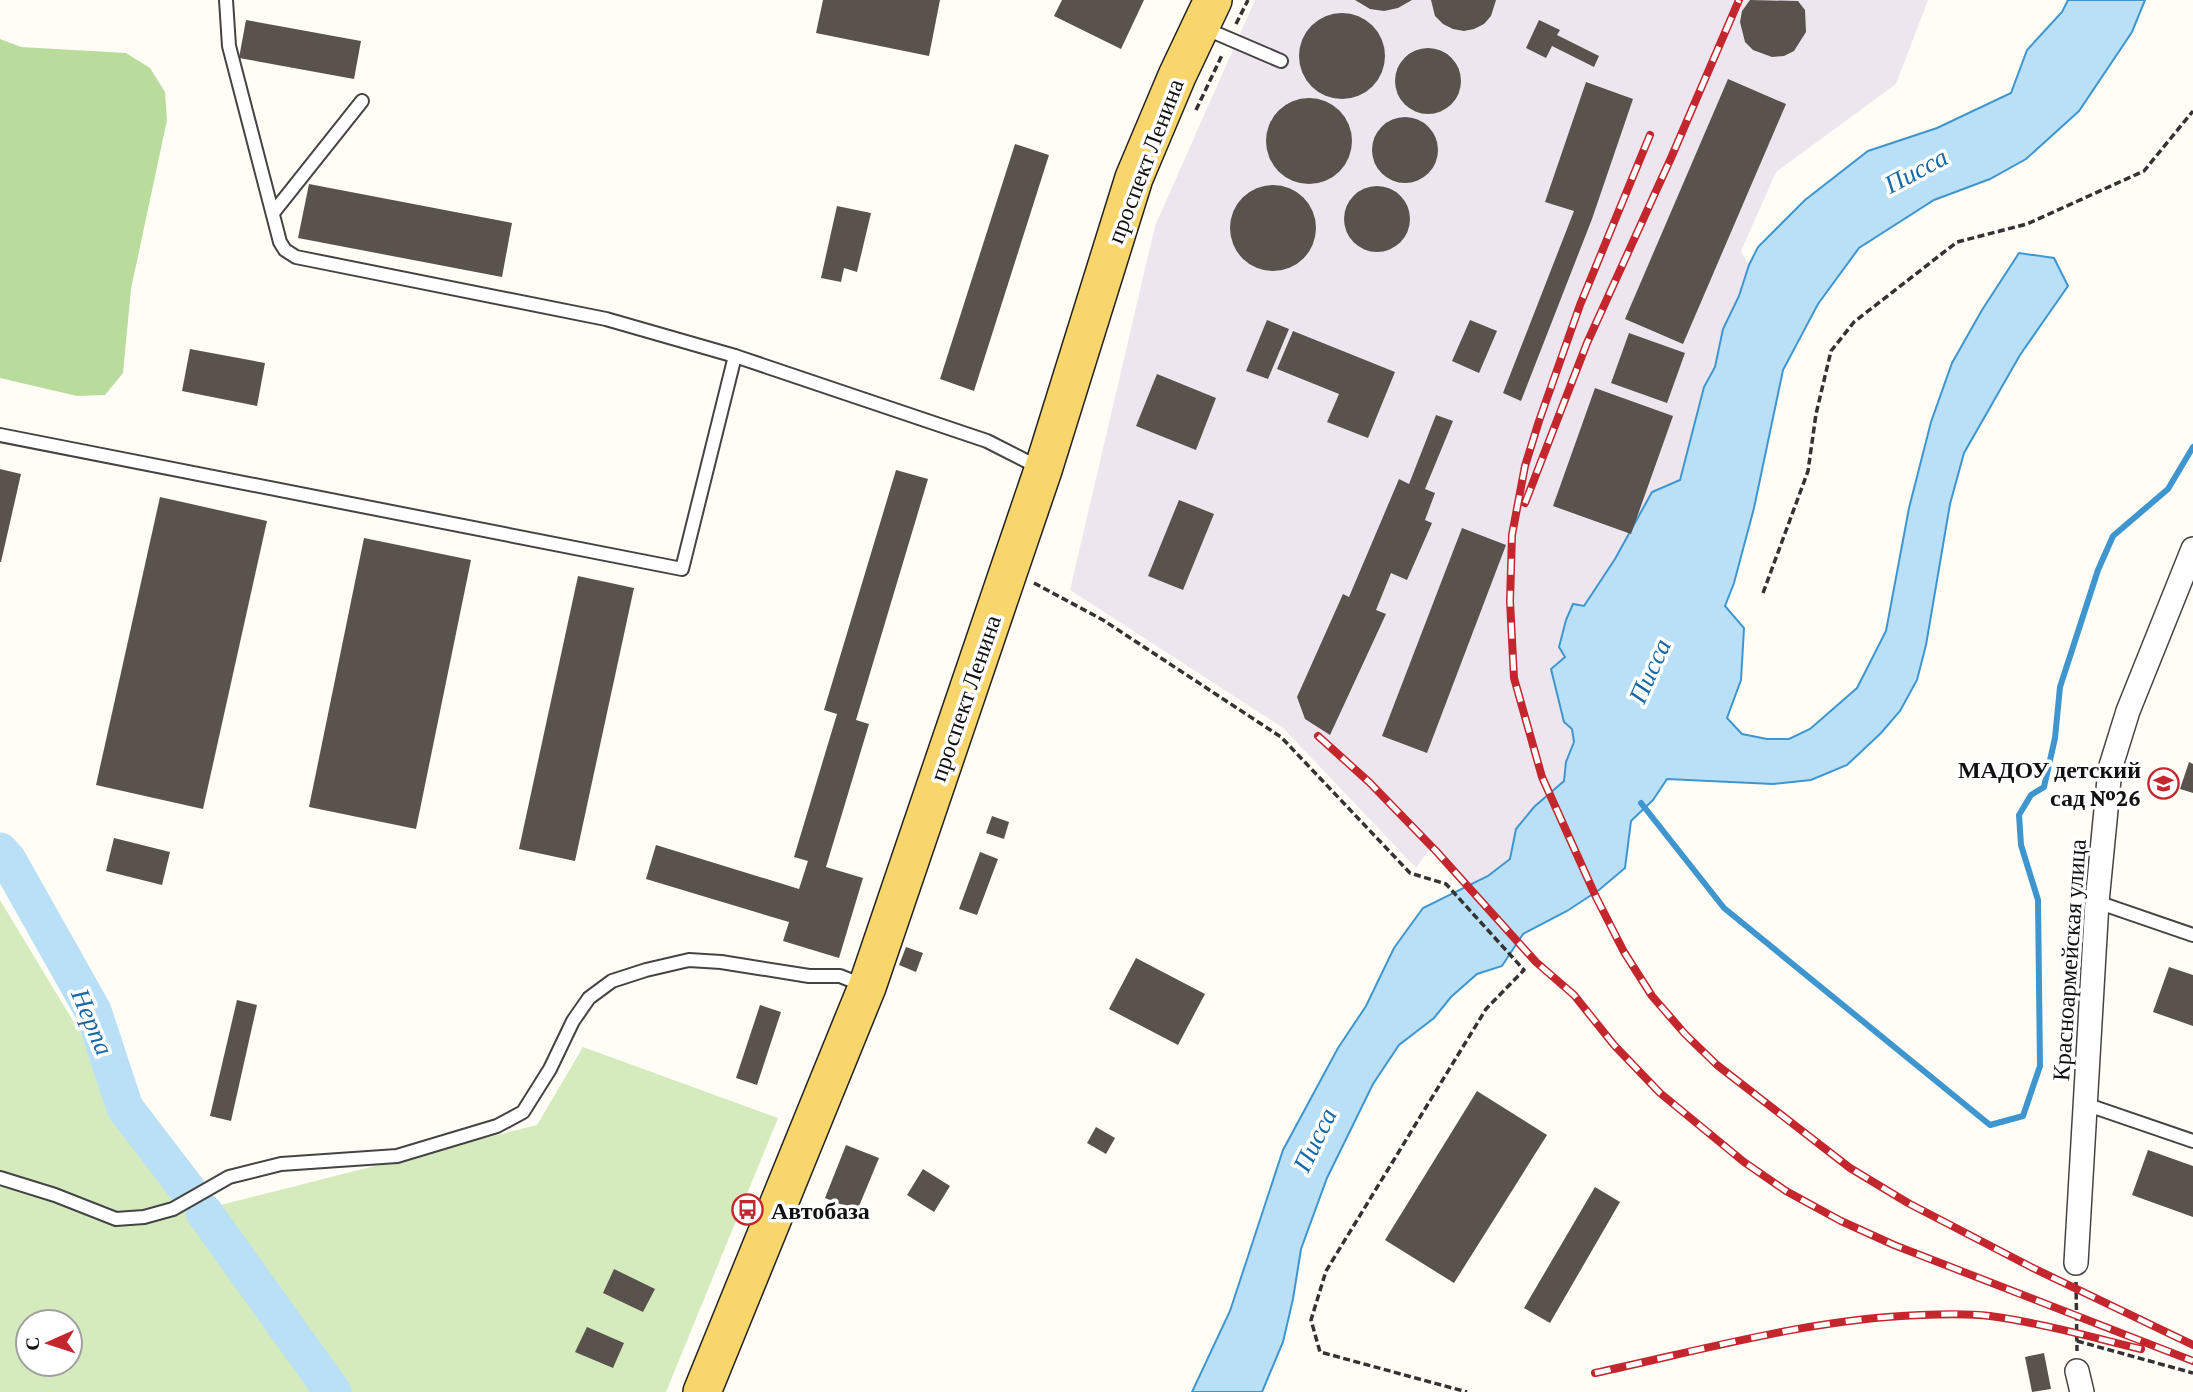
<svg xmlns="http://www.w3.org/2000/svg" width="2193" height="1392" viewBox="0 0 2193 1392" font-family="'Crimson Pro',serif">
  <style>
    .industrial { fill: #eee6ef }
    .green { fill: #d5ebbd; fill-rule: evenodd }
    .forest { fill: #b9dc9c }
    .water { fill: #b9e0f7; stroke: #3f96cf; stroke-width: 2 }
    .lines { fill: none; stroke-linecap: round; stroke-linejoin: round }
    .stream { stroke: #3f96cf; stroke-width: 6 }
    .river { stroke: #b9e0f7; stroke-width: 37 }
    .building { fill: #5a524d }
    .service-casing { stroke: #444; stroke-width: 16 }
    .minor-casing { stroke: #444; stroke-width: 26 }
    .primary-casing { stroke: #222; stroke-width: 40 }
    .path { stroke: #333; stroke-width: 3.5; stroke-dasharray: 7 3.5; stroke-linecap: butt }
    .service { stroke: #fff; stroke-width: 12 }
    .minor { stroke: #fff; stroke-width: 23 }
    .primary { stroke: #f9d66b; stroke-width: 37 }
    .rail-casing { stroke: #c4262e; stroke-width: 8 }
    .rail { stroke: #fff; stroke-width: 5; stroke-dasharray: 16; stroke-linecap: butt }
    .labels { text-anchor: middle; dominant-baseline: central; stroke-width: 7; stroke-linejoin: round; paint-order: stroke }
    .street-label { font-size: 24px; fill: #111; stroke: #fff }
    .poi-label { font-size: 24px; font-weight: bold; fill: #111; stroke: #fff; text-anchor: end }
    .water-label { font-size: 26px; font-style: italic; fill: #1768a6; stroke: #fff }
  </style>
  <rect width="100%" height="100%" fill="#fffdf5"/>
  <!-- industrial -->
  <polygon class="industrial" points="1255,0 1928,0 1896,84 1776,172 1741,251 1749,265 1739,296 1723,329 1715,367 1704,387 1679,480 1652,492 1615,559 1584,606 1573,604 1565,657 1574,742 1566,762 1564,781 1534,807 1516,829 1510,859 1488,876 1470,885 1434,843 1416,868 1283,728 1070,590 1155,226"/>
  <!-- green -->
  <path class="green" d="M0,900L189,1213L537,1125L583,1047L778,1118L666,1392H0ZM28,1322H70V1364H28Z"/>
  <!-- forest -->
  <polygon class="forest" points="0,39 21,47 126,53 150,68 165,92 167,120 131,289 123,373 105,395 77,396 0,378"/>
  <!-- water -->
  <polygon class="water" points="2068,0 2145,0 2132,32 2079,111 2026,159 1990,179 1934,200 1859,248 1818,304 1783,370 1754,508 1734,583 1725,606 1744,628 1741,680 1727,718 1742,734 1767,739 1789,739 1810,729 1857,688 1886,631 1909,508 1931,422 1952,363 1982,310 2019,253 2054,258 2068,286 2020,355 1964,453 1950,504 1926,645 1917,680 1900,711 1881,733 1847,765 1811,780 1773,784 1667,779 1653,800 1631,821 1625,868 1599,890 1567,911 1523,934 1502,966 1477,974 1451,997 1434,1018 1399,1045 1373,1084 1327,1178 1301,1249 1293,1299 1283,1342 1262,1392 1192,1392 1230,1311 1283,1150 1338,1048 1366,1006 1394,948 1423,908 1488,876 1510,859 1516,829 1534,807 1564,781 1566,762 1574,742 1572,729 1564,722 1551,669 1565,657 1559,647 1566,620 1573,604 1584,606 1615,559 1652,492 1680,480 1704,387 1715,367 1723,329 1739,296 1749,265 1758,247 1805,200 1868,151 1937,128 2011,93 2027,50 2062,12"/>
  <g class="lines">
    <!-- stream -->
    <polyline class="stream" points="1641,803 1724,908 1990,1125 2023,1116 2040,1066 2038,900 2021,845 2019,815 2031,795 2044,787 2055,738 2060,687 2098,570 2113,536 2168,489 2193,447"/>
    <!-- river -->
    <g class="river">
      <polyline points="0,851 8,860 93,1011 125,1108 187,1189"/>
      <polyline points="204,1212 333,1392"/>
    </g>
  </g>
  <!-- building -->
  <g class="building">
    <polygon points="823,0 940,0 929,56 816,33"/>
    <polygon points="1062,0 1144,0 1121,49 1054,16"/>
    <polygon points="1355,0 1412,0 1398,8 1384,11 1370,9"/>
    <polygon points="1431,0 1496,0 1491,16 1484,24 1474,29 1464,31 1453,29 1443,24 1435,16"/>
    <polygon points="1750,0 1798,1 1805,10 1806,32 1794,51 1784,56 1772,57 1753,50 1745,42 1740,22 1742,11"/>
    <circle cx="1342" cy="56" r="43"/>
    <polygon points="246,20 361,41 354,79 239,58"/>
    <polygon points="1539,20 1560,30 1557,35 1599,56 1594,67 1552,46 1546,58 1526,48"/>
    <circle cx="1428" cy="81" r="33"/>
    <polygon points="1728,79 1786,104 1683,344 1625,319"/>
    <polygon points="1586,82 1633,99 1592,219 1521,401 1503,393 1574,211 1545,202"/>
    <circle cx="1309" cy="141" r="43"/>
    <circle cx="1405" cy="150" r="33"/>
    <polygon points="1015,144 1049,155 974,391 940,379"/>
    <polygon points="309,184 512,223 502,277 298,238"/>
    <circle cx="1273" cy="228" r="43"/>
    <circle cx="1377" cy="219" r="33"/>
    <polygon points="837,206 871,213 857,272 844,268 841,282 821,278"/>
    <polygon points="1267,320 1289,329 1268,379 1246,371"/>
    <polygon points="1470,320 1497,331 1479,373 1452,361"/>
    <polygon points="1293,331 1395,372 1368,438 1327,422 1339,394 1277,369"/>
    <polygon points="1629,333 1685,353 1667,403 1611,383"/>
    <polygon points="190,349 265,363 257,406 182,391"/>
    <polygon points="1157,374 1216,398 1196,450 1136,426"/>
    <polygon points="1595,388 1673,416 1631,534 1553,506"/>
    <polygon points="1436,415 1453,421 1425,489 1435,493 1425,520 1432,523 1407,580 1391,573 1376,610 1386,614 1330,735 1305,719 1297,697 1343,594 1349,597 1399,479 1409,484"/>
    <polygon points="0,469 21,474 1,562 0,562"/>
    <polygon points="896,470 928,479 856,720 869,724 826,867 863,878 839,958 783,941 789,922 646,879 656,845 799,889 808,861 794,857 837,714 824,710"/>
    <polygon points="160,497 267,521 203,809 96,785"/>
    <polygon points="1179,500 1214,514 1183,590 1148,576"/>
    <polygon points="1462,528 1506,545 1427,753 1382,736"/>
    <polygon points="364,538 471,560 416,829 309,807"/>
    <polygon points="578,576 634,588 575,861 519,849"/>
    <polygon points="2189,762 2193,764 2193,793 2180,789"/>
    <polygon points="992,816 1009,822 1004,839 986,833"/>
    <polygon points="114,838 170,852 162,885 106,871"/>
    <polygon points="980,852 998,859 977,915 959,909"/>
    <polygon points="906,947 923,953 916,972 899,965"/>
    <polygon points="1136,958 1205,994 1178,1045 1109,1009"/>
    <polygon points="2169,967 2193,975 2193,1026 2153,1012"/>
    <polygon points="237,1000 257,1005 231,1121 210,1116"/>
    <polygon points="760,1005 781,1012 757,1085 736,1078"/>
    <polygon points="1477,1091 1547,1135 1454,1283 1385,1240"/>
    <polygon points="1096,1127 1115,1138 1106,1154 1087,1143"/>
    <polygon points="846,1145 879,1158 857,1211 825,1198"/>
    <polygon points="2148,1150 2193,1166 2193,1217 2132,1195"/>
    <polygon points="923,1169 950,1186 934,1212 907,1195"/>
    <polygon points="1595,1187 1620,1202 1550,1323 1524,1308"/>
    <polygon points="614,1269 655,1289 643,1312 603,1293"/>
    <polygon points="587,1327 624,1343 613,1368 575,1352"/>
    <polygon points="2044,1353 2051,1389 2032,1392 2025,1357"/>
  </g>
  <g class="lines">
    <defs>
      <g id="service">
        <polyline points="226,0 229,46 280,242 285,250 296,257 606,319 735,356"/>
        <polyline points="1204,28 1281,61"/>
        <polyline points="273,213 362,101"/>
        <polyline points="0,435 682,569 735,356 987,441 1042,469"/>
        <polyline points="2097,902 2193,935"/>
        <polyline points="2085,1104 2193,1141"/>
        <polyline points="0,1178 55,1195 116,1219 144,1217 173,1209 229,1177 281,1164 397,1156 497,1126 523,1112 550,1069 573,1021 589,998 612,981 646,970 689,960 721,962 809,976 840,976 865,986"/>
      </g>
      <g id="minor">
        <polyline points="2076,1263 2097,902 2110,769 2128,711 2193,549"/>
        <polyline points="2077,1371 2082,1392"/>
      </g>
      <polyline id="primary" points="702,1392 867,987 1043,470 1134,178 1177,76 1213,0"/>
    </defs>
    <!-- service casing -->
    <use href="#service" class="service-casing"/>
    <!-- minor casing -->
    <use href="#minor" class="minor-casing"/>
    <!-- primary casing -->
    <use href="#primary" class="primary-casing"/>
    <!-- path -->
    <g class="path">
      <polyline points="1236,24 1248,0"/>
      <polyline points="1196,110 1223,53"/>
      <polyline points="1034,583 1103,620 1281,737 1410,873 1446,884 1524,970 1486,1009 1326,1271 1311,1320 1320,1352 1467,1392"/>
      <polyline points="1763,593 1808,471 1816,414 1831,351 1854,322 1957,242 2027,224 2144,171 2193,111"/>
      <polyline points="2076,1282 2077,1351"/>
      <polyline points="2077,1341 2193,1373"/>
    </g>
    <!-- service -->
    <use href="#service" class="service"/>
    <!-- minor -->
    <use href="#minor" class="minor"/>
    <!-- primary -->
    <use href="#primary" class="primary"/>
    <defs>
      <g id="rail">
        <polyline points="1650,135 1580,305 1539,421 1525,466 1512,535 1510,601 1514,678 1542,777 1596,897 1624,952 1652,996 1685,1034 1717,1065 1850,1168 1908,1203 2031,1267 2193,1345"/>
        <polyline points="1525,503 1587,343 1671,158 1739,0"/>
        <polyline points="1318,736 1369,782 1436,851 1536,962 1574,995 1614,1045 1660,1093 1744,1162 1786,1191 1841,1221 1894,1245 2193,1361"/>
        <path d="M1595,1373C1702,1350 1810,1319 1920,1315C1943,1314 1967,1313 1990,1316C2041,1323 2091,1337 2141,1349"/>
      </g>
    </defs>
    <!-- rail casing -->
    <use href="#rail" class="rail-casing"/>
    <!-- rail -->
    <use href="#rail" class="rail"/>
  </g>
  <!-- icons -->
  <defs>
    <symbol id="school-ring" viewBox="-11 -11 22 22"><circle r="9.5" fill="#fff" stroke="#c4262e" stroke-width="1.5"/><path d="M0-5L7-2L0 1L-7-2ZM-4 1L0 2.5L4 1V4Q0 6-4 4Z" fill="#c4262e"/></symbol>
    <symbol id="bus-ring" viewBox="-11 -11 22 22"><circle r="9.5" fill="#fff" stroke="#c4262e" stroke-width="1.5"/><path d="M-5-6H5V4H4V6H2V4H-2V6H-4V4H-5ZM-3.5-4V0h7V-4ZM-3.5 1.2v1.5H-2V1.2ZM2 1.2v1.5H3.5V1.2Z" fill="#c4262e"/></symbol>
  </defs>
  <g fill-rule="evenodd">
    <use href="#school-ring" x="2146" y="766" width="35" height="35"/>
    <use href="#bus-ring" x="730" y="1192" width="35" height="35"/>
  </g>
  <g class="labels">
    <!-- street labels -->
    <g class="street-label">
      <text transform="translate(1145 161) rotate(-69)">проспект Ленина</text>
      <text transform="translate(965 698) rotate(-71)">проспект Ленина</text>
      <text transform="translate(2069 960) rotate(-86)">Красноармейская улица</text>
    </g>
    <!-- poi labels -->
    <g class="poi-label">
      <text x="2141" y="769">МАДОУ детский<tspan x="2141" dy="28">сад №26</tspan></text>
      <text x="771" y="1210" text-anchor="start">Автобаза</text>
    </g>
    <!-- water labels -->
    <g class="water-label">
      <text transform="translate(1916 171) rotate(-28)">Писса</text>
      <text transform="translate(1650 671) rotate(-66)">Писса</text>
      <text transform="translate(92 1022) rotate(67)">Нерпа</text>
      <text transform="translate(1315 1140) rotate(-64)">Писса</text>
    </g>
  </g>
  <!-- north arrow -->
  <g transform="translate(49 1343) rotate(267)"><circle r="33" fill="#ffffff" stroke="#a0a0a0" stroke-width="2"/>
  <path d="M0-5L12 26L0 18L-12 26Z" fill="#c4262e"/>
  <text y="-10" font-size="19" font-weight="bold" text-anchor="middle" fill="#111111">С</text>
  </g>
</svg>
